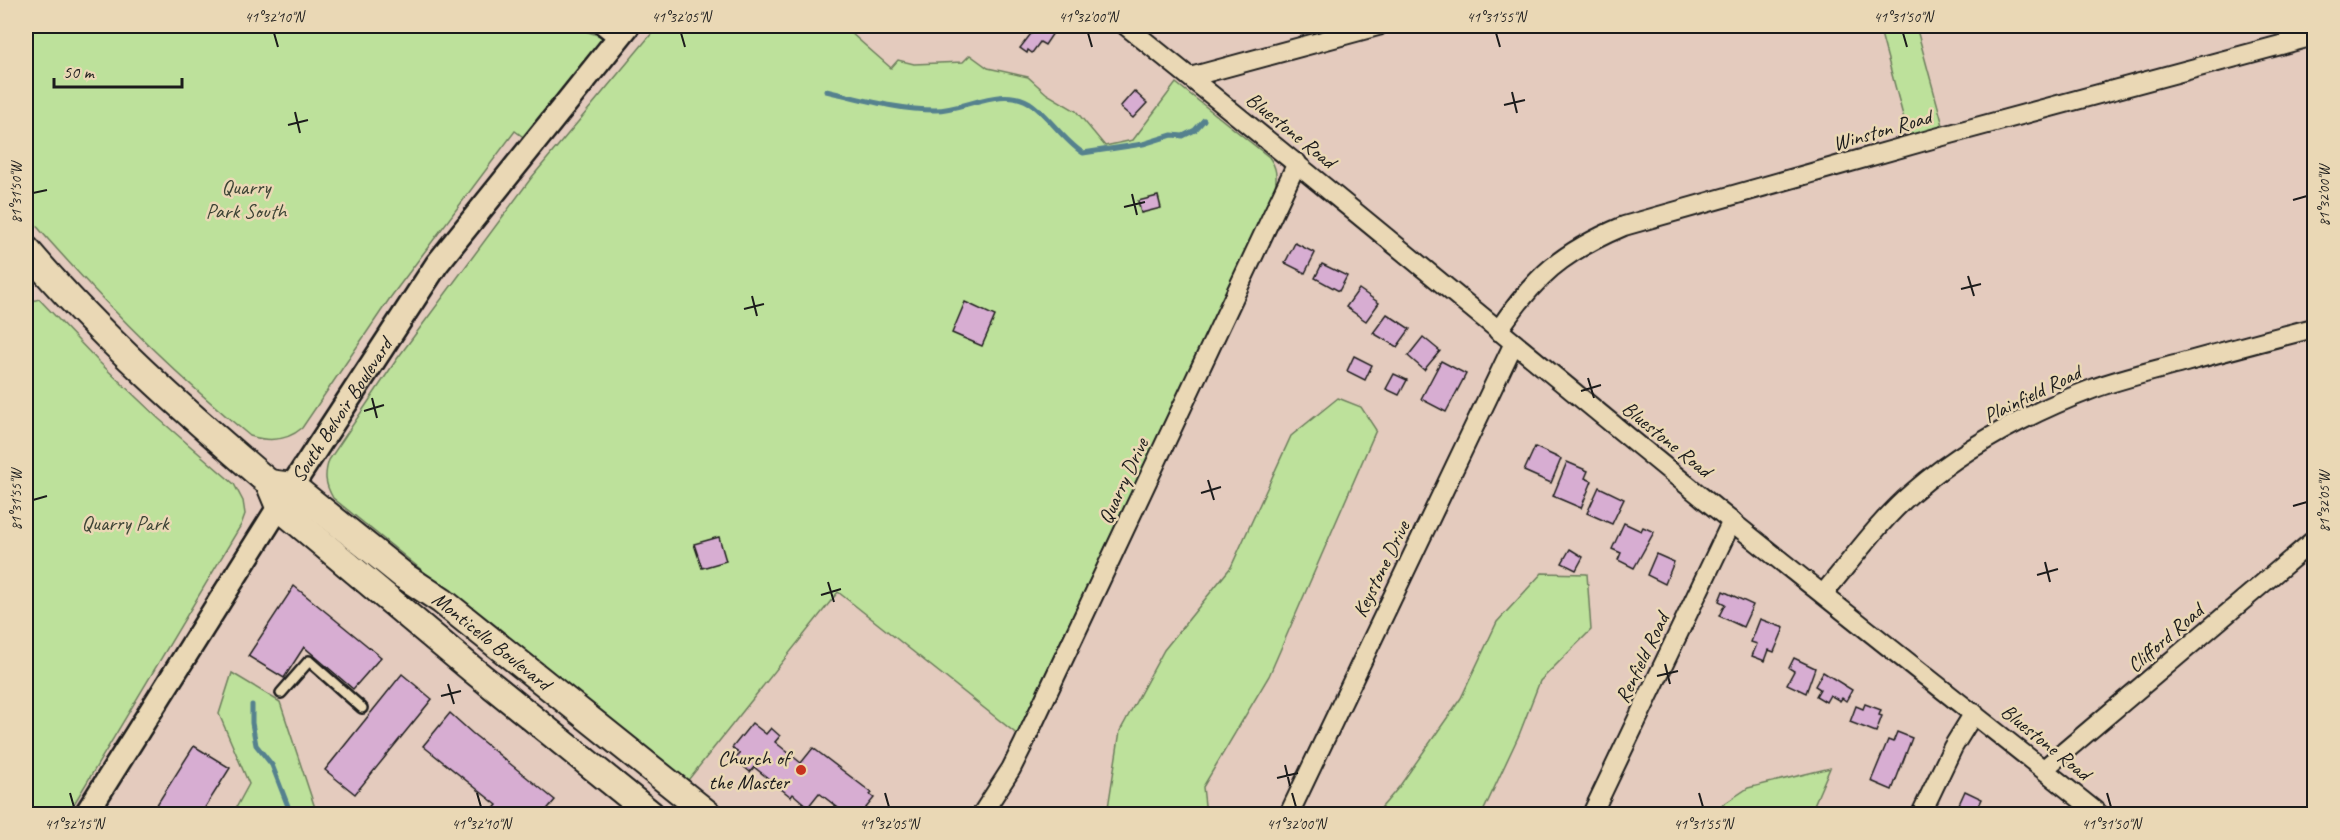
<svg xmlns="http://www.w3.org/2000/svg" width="2340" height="840" viewBox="0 0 2340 840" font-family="Caveat,sans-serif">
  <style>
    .green { fill: #bde19b; stroke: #6c7e5c; stroke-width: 1.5 }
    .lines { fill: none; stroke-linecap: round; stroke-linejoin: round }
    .stream { stroke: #54818e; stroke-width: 5 }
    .building { fill: #d7add2; stroke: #1c1c1c; stroke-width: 1.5 }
    .service-casing { stroke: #1c1c1c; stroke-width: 14 }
    .minor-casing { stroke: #1c1c1c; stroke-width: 22 }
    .tertiary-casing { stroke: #1c1c1c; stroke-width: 27 }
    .secondary-casing { stroke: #1c1c1c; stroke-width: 30 }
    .service { stroke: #ead8b5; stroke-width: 9 }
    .minor { stroke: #ead8b5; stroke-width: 18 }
    .tertiary { stroke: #ead8b5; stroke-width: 22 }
    .secondary { stroke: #ead8b5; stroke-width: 26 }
    .ticks { fill: none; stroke: #1c1c1c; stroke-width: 2 }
    .poi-dot { fill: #c8321e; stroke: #ead8b5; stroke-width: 2 }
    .labels { text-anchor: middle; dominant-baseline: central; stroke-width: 5; stroke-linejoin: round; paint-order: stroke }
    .street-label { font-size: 21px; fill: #1c1c1c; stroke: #ead8b5 }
    .park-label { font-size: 21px; fill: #3c4335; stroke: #ead8b5 }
    .poi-label { font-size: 21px; fill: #1c1c1c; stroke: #ead8b5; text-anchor: end }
    .neatline { fill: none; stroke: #1c1c1c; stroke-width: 2 }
    .ticks-label { font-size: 15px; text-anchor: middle; fill: #1c1c1c }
  </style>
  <rect width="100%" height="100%" fill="#e4cbbe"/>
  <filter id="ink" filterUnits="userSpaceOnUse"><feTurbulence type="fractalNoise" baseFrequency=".0167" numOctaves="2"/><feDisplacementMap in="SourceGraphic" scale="12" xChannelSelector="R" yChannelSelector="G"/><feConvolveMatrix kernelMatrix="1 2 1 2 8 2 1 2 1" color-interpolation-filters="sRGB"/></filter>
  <g filter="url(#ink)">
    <!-- green -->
    <g class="green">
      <path d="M26,26H570L616,41L533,144L515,131L390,298L302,428C287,441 269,442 250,436C168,369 95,294 26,214Z"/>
      <path d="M658,26H843L891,68L898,60L914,64L963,62L970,55L988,68L1028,77L1047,94L1076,111L1105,146L1133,140L1176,83L1269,157C1277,168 1277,176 1275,189L1038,689L1018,735L838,592L685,784L333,498C325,484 324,475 329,460L397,359L532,177Z"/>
      <polygon points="1879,26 1916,26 1944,129 1909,138"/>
      <polygon points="39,299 98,361 159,419 234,484 243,501 245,514 241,525 68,814 26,814 26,303"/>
      <polygon points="1338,398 1361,407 1376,430 1269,676 1203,787 1206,814 1107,814 1120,731 1164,650 1231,567 1291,436"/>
      <polygon points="1542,573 1587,574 1591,630 1540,681 1519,735 1482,814 1376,814 1399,787 1461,698 1497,622"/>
      <polygon points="232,673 280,702 317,814 239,814 236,808 249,784 219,714"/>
      <polygon points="1830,768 1810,814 1709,814 1748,788"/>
    </g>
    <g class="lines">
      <!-- stream -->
      <g class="stream">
        <path d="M826,91C862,99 898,110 935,110C966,110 1000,85 1030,103C1047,114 1063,140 1083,153L1143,144L1172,135L1183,136L1195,130L1204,120"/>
        <polyline points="252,705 252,723 256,745 272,765 291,814"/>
      </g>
    </g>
    <!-- building -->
    <g class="building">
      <polygon points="1037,26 1049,26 1055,30 1045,45 1040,42 1032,53 1028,50 1027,53 1020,48"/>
      <polygon points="1134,91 1147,103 1133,118 1120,107"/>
      <polygon points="1158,196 1161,208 1141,213 1138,201"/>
      <polygon points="1295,243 1315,253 1305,273 1285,263"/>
      <polygon points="1322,264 1347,276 1339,291 1315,278"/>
      <polygon points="1359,289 1379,303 1366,321 1346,307"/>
      <polygon points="965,302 995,316 982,346 952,333"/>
      <polygon points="1387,314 1410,329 1397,347 1373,333"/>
      <polygon points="1423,337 1440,351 1424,370 1408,356"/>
      <polygon points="1354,356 1372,365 1365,380 1347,371"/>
      <polygon points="1441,361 1466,374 1446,412 1421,399"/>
      <polygon points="1394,374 1407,380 1399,395 1386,389"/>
      <polygon points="1535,447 1561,459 1551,483 1524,471"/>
      <polygon points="1567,462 1588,471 1585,478 1592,481 1581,508 1553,496"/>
      <polygon points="1599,487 1624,499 1612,524 1587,513"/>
      <polygon points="1624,523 1641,531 1643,527 1654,532 1634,568 1618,560 1621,553 1612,549"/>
      <polygon points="719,537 726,561 702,568 694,544"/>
      <polygon points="1570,549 1583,557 1576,570 1562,563"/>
      <polygon points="1656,554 1674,562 1665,584 1647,575"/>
      <polygon points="294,586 381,657 353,689 304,647 284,678 248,656"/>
      <polygon points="1723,591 1753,605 1743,627 1719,616 1725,604 1719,601"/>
      <polygon points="1760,619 1784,628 1774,652 1769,650 1765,661 1752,656 1757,644 1751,642"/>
      <polygon points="1794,658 1815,668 1806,693 1787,684 1794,671 1789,668"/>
      <polygon points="1823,672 1852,690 1846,701 1842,698 1840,701 1830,695 1826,702 1816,696 1820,689 1815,686"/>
      <polygon points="402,674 432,699 355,794 325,770"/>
      <polygon points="1865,704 1881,710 1879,715 1882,716 1876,732 1850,722 1856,706 1863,709"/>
      <polygon points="450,713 472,733 555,800 543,814 489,814 497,805 423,746"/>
      <polygon points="752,723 766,734 771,728 780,736 775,742 801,763 813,748 872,793 870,795 874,798 861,814 846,814 819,793 808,807 793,794 791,797 754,767 750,772 735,759 740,754 732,748"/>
      <polygon points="1897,732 1912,738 1892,790 1871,781 1888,740 1893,742"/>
      <polygon points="194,746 230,768 201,814 151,814"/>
      <polygon points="1965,791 1982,799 1975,814 1955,813"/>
    </g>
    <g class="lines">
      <defs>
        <g id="service">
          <polyline points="597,26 616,41"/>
          <polyline points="281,693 309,661 362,708"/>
        </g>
        <g id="minor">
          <path d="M1126,26C1329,188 1528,356 1730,520C1852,619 1977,716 2099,814"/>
          <polyline points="1190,77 1378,26"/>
          <path d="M1498,331C1535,276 1562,252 1624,226L1932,139L2314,36"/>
          <path d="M1823,594C1852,560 1879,521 1913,492C1965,447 2031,412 2095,388C2123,378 2153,371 2182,363C2226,351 2270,339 2314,328"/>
          <polyline points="2044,769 2314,540"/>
          <polyline points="982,814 1011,769 1023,745 1297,163"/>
          <polyline points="1289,814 1514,343"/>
          <polyline points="1592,814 1732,521"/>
          <polyline points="1921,814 1953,747 1974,713"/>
        </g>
        <g id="tertiary">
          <path id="s1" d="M86,814L292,486L437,264L628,26"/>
        </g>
        <g id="secondary">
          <path d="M26,249C99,335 183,410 269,483L279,507L473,670L651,814"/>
          <path id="s2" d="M269,483L292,486L404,576L442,601L708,814"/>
        </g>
      </defs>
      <!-- service casing -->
      <use href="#service" class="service-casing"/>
      <!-- minor casing -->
      <use href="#minor" class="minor-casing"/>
      <!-- tertiary casing -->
      <use href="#tertiary" class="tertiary-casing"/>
      <!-- secondary casing -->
      <use href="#secondary" class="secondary-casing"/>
      <!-- service -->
      <use href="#service" class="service"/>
      <!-- minor -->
      <use href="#minor" class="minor"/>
      <!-- tertiary -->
      <use href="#tertiary" class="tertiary"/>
      <!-- secondary -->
      <use href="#secondary" class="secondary"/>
    </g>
  </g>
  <!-- ticks -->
  <path class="ticks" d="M274,33L278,47M681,33L685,47M1088,33L1092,47M1496,33L1500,47M1903,33L1907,47M1512,92L1517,113M1504,105L1525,100M295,112L300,133M288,125L308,120M33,193L47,190M1132,194L1137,215M2293,200L2307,196M1124,207L1145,202M1968,276L1974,296M1961,289L1981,284M752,296L757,316M744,309L764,304M1588,378L1594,398M1581,391L1601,385M372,398L377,418M364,411L384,405M1208,480L1214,500M1201,493L1221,487M33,500L47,496M2293,506L2307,502M2045,562L2050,582M2037,575L2058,569M828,582L834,602M821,595L841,589M1665,664L1670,684M1657,676L1678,671M448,684L454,704M441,696L461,691M1285,765L1290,786M1277,778L1298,773M70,793L74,807M477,793L481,807M885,793L889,807M1292,793L1296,807M1699,793L1703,807M2107,793L2111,807"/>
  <!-- markers -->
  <circle class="poi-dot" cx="801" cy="770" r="6"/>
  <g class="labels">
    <!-- street labels -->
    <g class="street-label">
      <text transform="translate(1291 130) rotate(39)">Bluestone Road</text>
      <text transform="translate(1882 130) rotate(-16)">Winston Road</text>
      <text transform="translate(2032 394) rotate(-26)">Plainfield Road</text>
      <text stroke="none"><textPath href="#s1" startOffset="478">South Belvoir Boulevard</textPath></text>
      <text transform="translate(1667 439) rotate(39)">Bluestone Road</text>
      <text transform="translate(1123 481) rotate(-65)">Quarry Drive</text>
      <text transform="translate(1381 569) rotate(-64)">Keystone Drive</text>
      <text transform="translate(2165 638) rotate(-41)">Clifford Road</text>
      <text stroke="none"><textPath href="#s2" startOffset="276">Monticello Boulevard</textPath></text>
      <text transform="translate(1642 658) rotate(-64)">Renfield Road</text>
      <text transform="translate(2046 742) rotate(39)">Bluestone Road</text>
    </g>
    <!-- park labels -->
    <g class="park-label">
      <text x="246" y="187">Quarry<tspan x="246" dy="24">Park South</tspan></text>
      <text x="125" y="523">Quarry Park</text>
    </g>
    <!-- poi labels -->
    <g class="poi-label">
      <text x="789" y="758">Church of<tspan x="789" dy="24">the Master</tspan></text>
    </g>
  </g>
  <!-- margin -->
  <rect width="2340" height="840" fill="none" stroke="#ead8b5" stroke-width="66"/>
  <!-- scale -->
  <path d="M54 78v9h128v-9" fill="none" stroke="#1c1c1c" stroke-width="3"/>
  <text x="63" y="78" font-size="18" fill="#1c1c1c" stroke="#ead8b5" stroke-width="4.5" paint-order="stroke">50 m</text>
  <rect x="33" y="33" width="2274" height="774" class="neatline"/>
  <g class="ticks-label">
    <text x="274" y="22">41°32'10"N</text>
    <text x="681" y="22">41°32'05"N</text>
    <text x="1088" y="22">41°32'00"N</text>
    <text x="1496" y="22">41°31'55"N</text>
    <text x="1903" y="22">41°31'50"N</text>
    <text transform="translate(16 193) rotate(-90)" y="5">81°31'50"W</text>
    <text transform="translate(2324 196) rotate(-90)" y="5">81°32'00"W</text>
    <text transform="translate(16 500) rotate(-90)" y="5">81°31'55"W</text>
    <text transform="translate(2324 502) rotate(-90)" y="5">81°32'05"W</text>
    <text x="74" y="829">41°32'15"N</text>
    <text x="481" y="829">41°32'10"N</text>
    <text x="889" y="829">41°32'05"N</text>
    <text x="1296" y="829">41°32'00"N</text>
    <text x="1703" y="829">41°31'55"N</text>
    <text x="2111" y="829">41°31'50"N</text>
  </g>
</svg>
